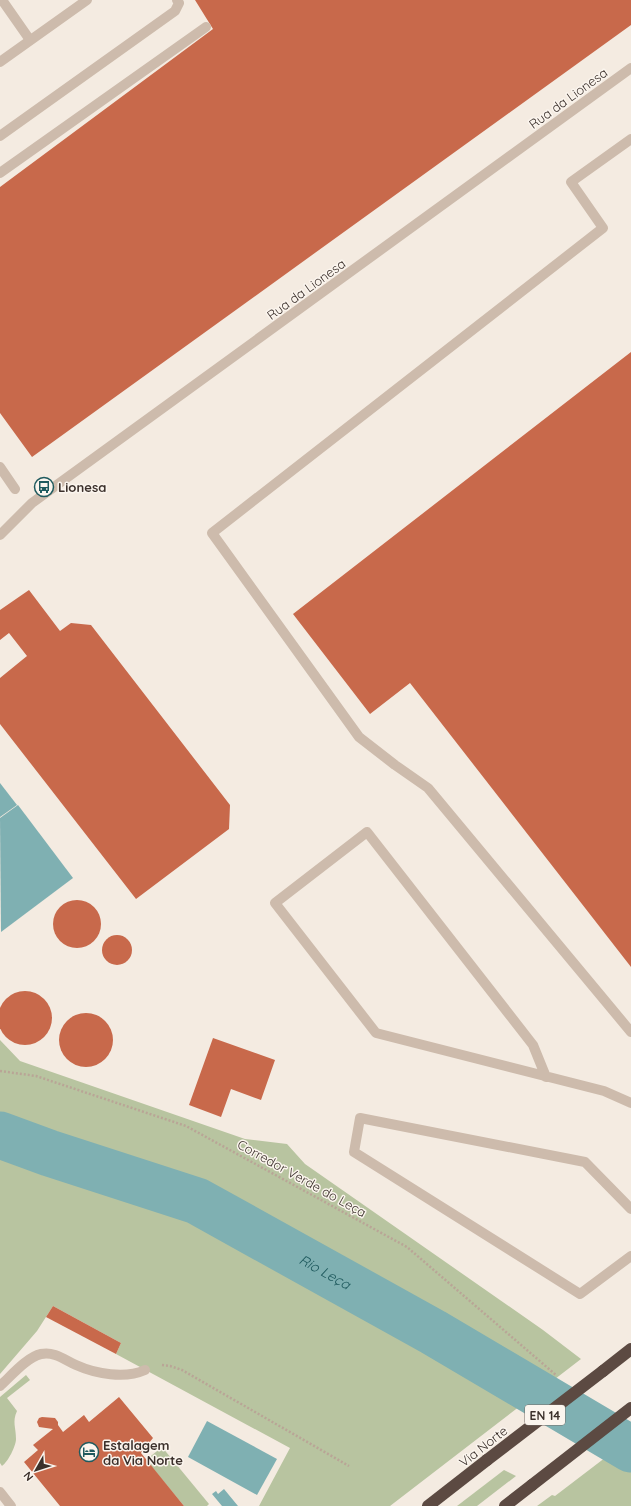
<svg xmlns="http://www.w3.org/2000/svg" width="631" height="1506" viewBox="0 0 631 1506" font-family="Quicksand,sans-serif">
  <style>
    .green { fill: #b8c4a0 }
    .water { fill: #7fb0b2 }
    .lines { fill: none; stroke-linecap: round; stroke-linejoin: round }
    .river { stroke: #7fb0b2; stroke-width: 47 }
    .building { fill: #c8694b }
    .path { stroke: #b9a596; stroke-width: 2.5; stroke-dasharray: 2 2; stroke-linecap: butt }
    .minor { stroke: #cdbbac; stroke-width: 10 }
    .highway { stroke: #5c4a42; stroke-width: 12 }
    .highway-bridge { stroke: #5c4a42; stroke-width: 12 }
    .labels { text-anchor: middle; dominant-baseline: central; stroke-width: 3; stroke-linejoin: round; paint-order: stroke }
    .shield { fill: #fbf5ee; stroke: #756b66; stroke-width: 1 }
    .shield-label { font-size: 12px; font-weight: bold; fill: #3b302b }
    .street-label { font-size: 13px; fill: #3b302b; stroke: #fbf5ee }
    .poi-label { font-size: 13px; font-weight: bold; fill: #3b302b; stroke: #fbf5ee; text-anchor: start }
    .water-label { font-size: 14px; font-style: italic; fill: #1f5a5e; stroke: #fbf5ee }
  </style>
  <rect width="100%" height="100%" fill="#f4ebe1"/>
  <!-- green -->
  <g class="green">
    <polygon points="0,1040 20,1061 245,1139 287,1144 305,1164 543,1330 581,1359 390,1506 259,1506 290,1448 116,1354 121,1343 53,1306 37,1331 0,1374"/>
    <path d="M26,1375L30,1380L7,1398L17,1411C12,1422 16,1427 16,1439C16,1446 8,1462 2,1466L0,1463V1397Z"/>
    <polygon points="631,1438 631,1506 537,1506 552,1495 555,1496"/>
    <polygon points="162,1447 209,1504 207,1506 184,1506 146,1460"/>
    <polygon points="504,1470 516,1476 477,1506 457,1506"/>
  </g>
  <!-- water -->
  <g class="water">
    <polygon points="0,783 17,805 0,817"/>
    <polygon points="18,805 73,878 1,932 0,818"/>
    <polygon points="207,1421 277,1459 257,1495 188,1457"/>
    <polygon points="224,1489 238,1506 222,1506 212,1494 216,1491 218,1494"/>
  </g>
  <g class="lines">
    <!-- river -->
    <path class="river" id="s1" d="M0,1135L49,1153L197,1201L433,1332L631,1449"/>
  </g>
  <!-- building -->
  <g class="building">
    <polygon points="195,0 631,0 631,25 32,457 0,413 0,187 213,29"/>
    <polygon points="631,352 631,967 410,683 370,714 293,614"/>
    <polygon points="29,590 60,631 71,623 91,625 230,805 229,829 136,899 0,724 0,678 27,656 9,633 0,640 0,610"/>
    <circle cx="77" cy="924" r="24"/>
    <circle cx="117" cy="950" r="15"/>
    <circle cx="25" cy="1018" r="27"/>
    <circle cx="86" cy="1040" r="27"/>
    <polygon points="213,1038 275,1060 261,1100 231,1089 221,1117 189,1105"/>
    <polygon points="53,1306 121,1343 116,1354 46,1317"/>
    <polygon points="119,1397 153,1438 141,1453 184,1506 60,1506 24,1462 38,1450 33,1445 53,1429 39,1427 37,1422 39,1418 42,1417 55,1418 58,1422 58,1425 63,1432 84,1415 89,1422"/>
  </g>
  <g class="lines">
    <!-- path -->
    <g class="path">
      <polyline points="0,1071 36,1076 186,1126 407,1247 556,1375"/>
      <polyline points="162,1365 170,1366 182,1370 349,1466"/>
    </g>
    <!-- minor -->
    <g class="minor">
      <polyline points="2,0 30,40"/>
      <polyline points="0,62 87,0"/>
      <polyline points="0,136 175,11 179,3 177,0"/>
      <polyline points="631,139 571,182 603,228 212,533 359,737 395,765 428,788 631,1032"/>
      <polyline points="0,173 206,27"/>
      <polyline points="0,467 15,489"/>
      <polyline points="0,535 32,503 631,68"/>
      <polyline points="546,1077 533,1045 367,832 275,903 376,1033 604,1091 631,1103"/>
      <polyline points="631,1209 585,1162 360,1118 354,1152 580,1294 631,1256"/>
      <path d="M0,1386C11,1376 27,1357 41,1354C54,1351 65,1360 76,1365C96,1374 125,1379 145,1370"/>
      <polyline points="0,1492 11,1506"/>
    </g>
    <!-- highway -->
    <g class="highway">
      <polyline points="603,1371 631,1349"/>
      <polyline points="428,1506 487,1460"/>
      <polyline points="505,1506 532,1485"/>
    </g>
    <!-- highway-bridge -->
    <g class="highway-bridge">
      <polyline points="487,1460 603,1371"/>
      <polyline points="532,1485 631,1408"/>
    </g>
  </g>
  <!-- icons -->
  <defs>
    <symbol id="bus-ring" viewBox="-11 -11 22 22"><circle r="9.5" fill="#fbf5ee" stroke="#1f5a5e" stroke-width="1.5"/><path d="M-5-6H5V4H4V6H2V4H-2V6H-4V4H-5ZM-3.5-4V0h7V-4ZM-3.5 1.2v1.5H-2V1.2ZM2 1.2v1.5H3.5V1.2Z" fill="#1f5a5e"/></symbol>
    <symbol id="hotel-ring" viewBox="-11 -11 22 22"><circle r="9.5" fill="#fbf5ee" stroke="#1f5a5e" stroke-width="1.5"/><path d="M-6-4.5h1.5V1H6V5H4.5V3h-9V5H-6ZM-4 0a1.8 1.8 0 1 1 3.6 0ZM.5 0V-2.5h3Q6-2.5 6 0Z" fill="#1f5a5e"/></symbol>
  </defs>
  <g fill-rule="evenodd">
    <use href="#bus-ring" x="33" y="476" width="22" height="22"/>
    <use href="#hotel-ring" x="78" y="1441" width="22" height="22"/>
  </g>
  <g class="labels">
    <!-- shield labels -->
    <rect class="shield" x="525" y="1405" width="40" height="20" rx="3"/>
    <g class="shield-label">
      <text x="545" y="1415">EN 14</text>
    </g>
    <!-- street labels -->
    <g class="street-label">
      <text transform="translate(568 98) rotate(-36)">Rua da Lionesa</text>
      <text transform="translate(306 289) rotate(-36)">Rua da Lionesa</text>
      <text transform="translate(302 1178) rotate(29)">Corredor Verde do Leça</text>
      <text transform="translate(483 1446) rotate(-38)">Via Norte</text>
    </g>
    <!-- poi labels -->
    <g class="poi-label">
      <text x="58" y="487">Lionesa</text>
      <text x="103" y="1445">Estalagem<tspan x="103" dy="15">da Via Norte</tspan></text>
    </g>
    <!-- water labels -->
    <g class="water-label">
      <text stroke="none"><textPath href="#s1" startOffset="354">Rio Leça</textPath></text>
    </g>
  </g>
  <!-- north arrow -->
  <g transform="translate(36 1470) rotate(231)" stroke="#fbf5ee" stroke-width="3" paint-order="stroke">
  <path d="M0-3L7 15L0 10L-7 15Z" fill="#3b302b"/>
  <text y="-6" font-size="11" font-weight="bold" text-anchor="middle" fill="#3b302b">N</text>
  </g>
</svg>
